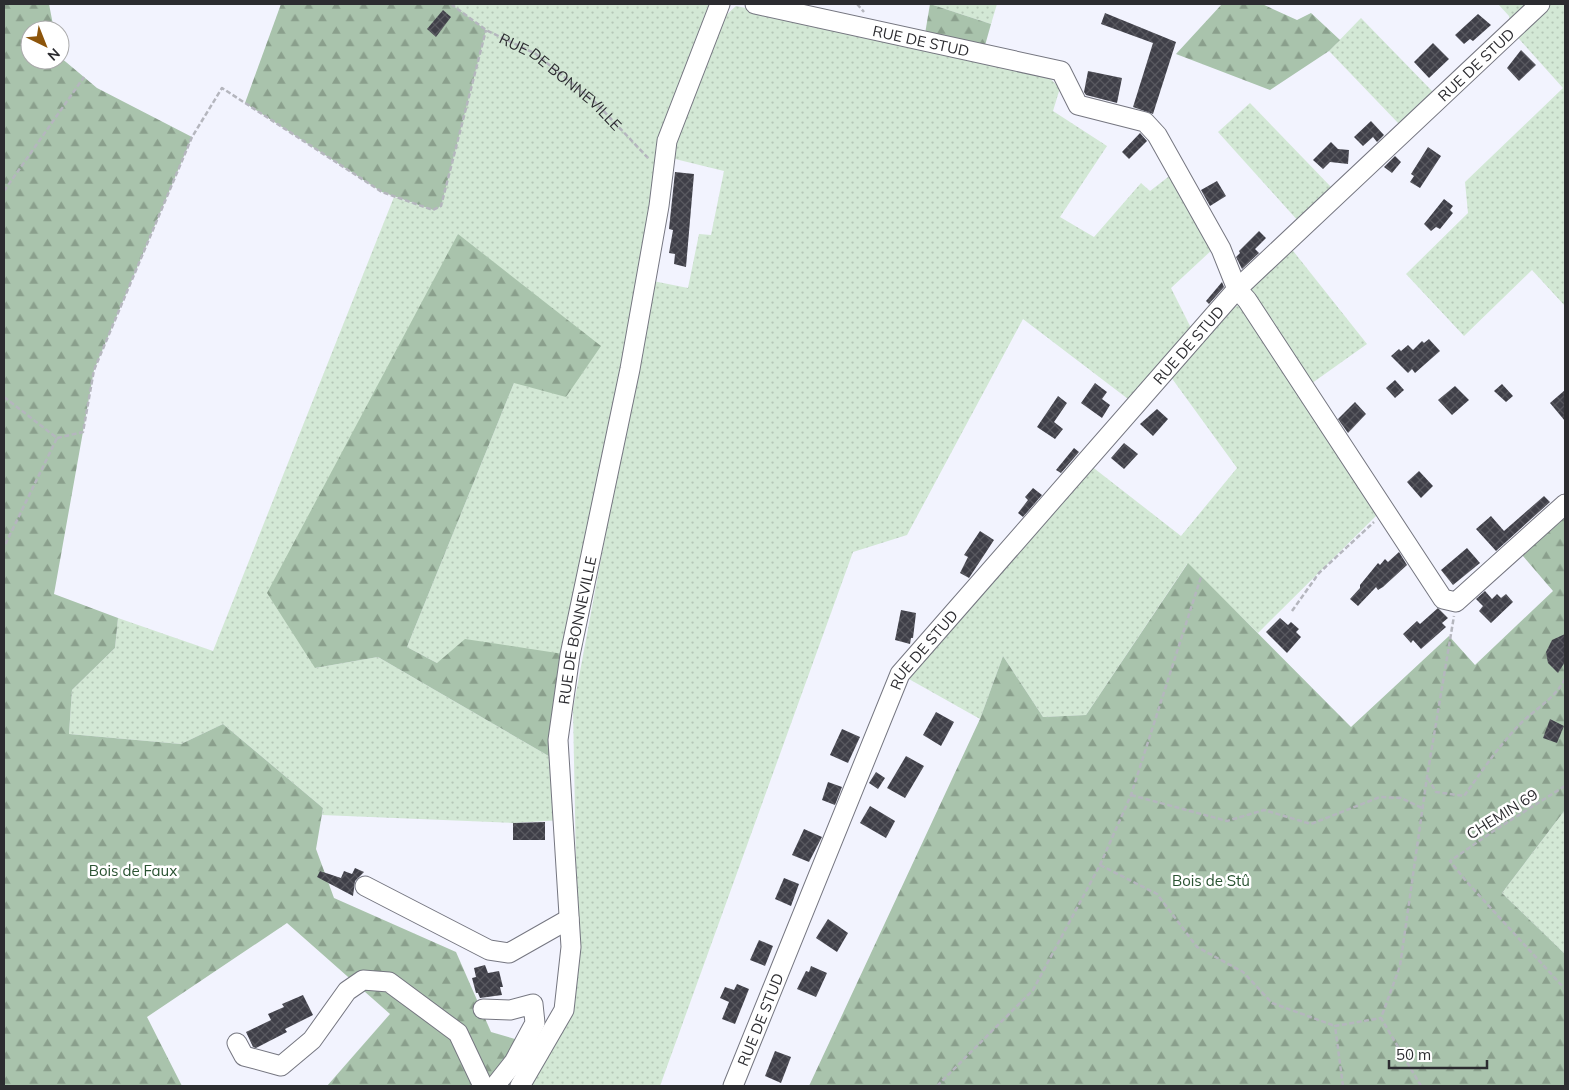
<svg xmlns="http://www.w3.org/2000/svg" width="1569" height="1090" viewBox="0 0 1569 1090" font-family="Mulish,sans-serif">
  <style>
    .grass { fill: url(#grass-dots) }
    .forest { fill: url(#forest-firs) }
    .building { fill: url(#building-cross-hatch) }
    .lines { fill: none; stroke-linecap: round; stroke-linejoin: round }
    .minor-casing { stroke: #757680; stroke-width: 21 }
    .path { stroke: #b5b6be; stroke-width: 2.5; stroke-dasharray: 5 2.5; stroke-linecap: butt }
    .minor { stroke: #fff; stroke-width: 19 }
    .labels { text-anchor: middle; dominant-baseline: central; stroke-width: 5; stroke-linejoin: round; paint-order: stroke }
    .street-label { font-size: 15px; fill: #2c2c30; stroke: #fff }
    .park-label { font-size: 15px; fill: #2a5332; stroke: #fff }
  </style>
  <defs>
    <pattern id="grass-dots" width="8" height="8" patternUnits="userSpaceOnUse" patternTransform="scale(1.25)"><rect width="8" height="8" fill="#d3e8d5"/><path d="M2 2h.1M6 6h.1" fill="none" stroke="#b5c7b7" stroke-width="1.8" stroke-linecap="round"/></pattern>
    <pattern id="forest-firs" width="22" height="20" patternUnits="userSpaceOnUse" patternTransform="scale(1.25)"><rect width="22" height="20" fill="#a9c3ac"/><path d="M5 1l3.5 6h-7zM16 11l3.5 6h-7z" fill="#8a9f8c"/></pattern>
    <pattern id="building-cross-hatch" width="8" height="8" patternUnits="userSpaceOnUse" patternTransform="scale(1.25)"><rect width="8" height="8" fill="#3f3f48"/><path d="M0 0l8 8M0 8l8-8" fill="none" stroke="#595960"/></pattern>
  </defs>
  <rect width="100%" height="100%" fill="#f2f3fe"/>
  <!-- grass -->
  <g class="grass">
    <polygon points="451,4 712,4 653,199 570,655 437,663 407,647 514,383 458,234 315,668 378,657 559,762 563,820 513,823 322,815 323,808 223,724 181,744 69,734 72,690 115,648 118,618 213,651 394,197 433,210 486,30"/>
    <polygon points="930,4 997,4 991,24"/>
    <polygon points="1498,4 1565,4 1565,306 1532,270 1464,336 1406,274 1468,213 1465,182 1563,88 1511,30 1509,16"/>
    <polygon points="736,6 978,55 1044,73 1060,88 1053,111 1107,146 1060,217 1094,237 1141,183 1150,191 1172,174 1214,248 1171,288 1193,332 1132,402 1023,319 907,535 853,552 660,1086 528,1086 565,1025 578,968 573,709 653,281 688,288 699,234 711,235 724,171 671,158 724,17"/>
    <polygon points="1361,18 1434,93 1399,124 1329,51"/>
    <polygon points="1250,103 1332,188 1299,222 1218,132"/>
    <polygon points="1290,247 1367,344 1308,386 1245,293"/>
    <polygon points="1238,305 1250,310 1380,512 1258,633 1187,564 1086,715 1043,717 1003,656 980,719 900,674 1086,462 1181,536 1237,468 1168,373 1221,316"/>
    <polygon points="1565,810 1565,954 1502,893"/>
  </g>
  <!-- forest -->
  <g class="forest">
    <polygon points="4,4 49,4 54,30 30,30 30,60 60,60 60,57 97,88 192,137 94,370 54,594 118,618 115,648 72,690 69,734 181,744 223,724 323,808 316,849 334,898 456,952 491,1032 539,1046 518,1086 327,1086 390,1014 287,923 147,1017 182,1086 4,1086"/>
    <polygon points="281,4 451,4 486,30 441,206 433,210 382,192 245,103"/>
    <polygon points="930,4 991,24 984,49 925,34"/>
    <polygon points="1222,4 1262,4 1297,20 1311,13 1340,40 1329,51 1270,90 1176,54"/>
    <polygon points="458,234 601,346 566,397 514,383 407,647 437,663 465,639 570,655 559,762 378,657 315,668 267,593"/>
    <polygon points="1565,504 1565,810 1502,893 1565,954 1565,1086 809,1086 980,719 1003,656 1043,717 1086,715 1188,563 1351,727 1449,636 1475,665 1553,591 1516,548"/>
  </g>
  <!-- building -->
  <g class="building">
    <polygon points="443,10 451,17 436,37 427,29"/>
    <polygon points="1105,13 1176,42 1153,114 1133,107 1153,43 1101,24"/>
    <polygon points="1478,14 1491,25 1473,41 1470,39 1464,44 1455,35"/>
    <polygon points="1433,43 1449,59 1429,78 1414,62"/>
    <polygon points="1521,50 1536,65 1519,81 1507,68"/>
    <polygon points="1088,71 1122,78 1117,103 1086,95 1084,92"/>
    <polygon points="1371,121 1384,135 1377,142 1373,137 1363,146 1354,137"/>
    <polygon points="1140,133 1147,141 1129,159 1122,152"/>
    <polygon points="1331,142 1338,149 1349,150 1348,164 1330,162 1323,169 1313,160"/>
    <polygon points="1428,147 1441,156 1420,188 1410,182 1414,176 1411,174"/>
    <polygon points="1395,156 1401,162 1392,173 1384,167"/>
    <polygon points="675,172 694,174 686,267 674,264 675,254 669,253 673,230 669,229"/>
    <polygon points="1217,181 1226,196 1210,206 1201,190"/>
    <polygon points="1444,199 1453,206 1450,210 1453,213 1440,229 1436,227 1431,231 1424,224"/>
    <polygon points="1259,231 1266,238 1255,249 1259,253 1242,269 1236,257 1240,253 1239,251"/>
    <polygon points="1222,282 1224,287 1209,304 1206,301"/>
    <polygon points="1429,339 1440,351 1415,373 1412,369 1408,373 1391,356 1399,349 1401,351 1408,345 1413,350 1422,341 1424,343"/>
    <polygon points="1395,380 1404,390 1395,398 1386,388"/>
    <polygon points="1095,383 1107,392 1102,399 1110,405 1102,418 1081,403"/>
    <polygon points="1502,384 1513,396 1506,402 1494,391"/>
    <polygon points="1455,386 1469,400 1452,415 1438,400"/>
    <polygon points="1565,390 1565,421 1550,403"/>
    <polygon points="1058,396 1067,403 1054,422 1063,429 1055,439 1037,427"/>
    <polygon points="1355,402 1366,414 1348,433 1338,419"/>
    <polygon points="1157,409 1168,419 1153,436 1140,424"/>
    <polygon points="1124,443 1138,454 1124,469 1111,458"/>
    <polygon points="1074,448 1079,452 1061,473 1056,470"/>
    <polygon points="1419,471 1433,486 1421,498 1407,482"/>
    <polygon points="1033,488 1042,495 1023,517 1018,513 1028,500 1025,497"/>
    <polygon points="1544,496 1550,502 1496,551 1476,529 1491,516 1504,531"/>
    <polygon points="980,531 994,540 969,578 960,573 968,557 964,555"/>
    <polygon points="1467,548 1480,563 1453,585 1441,570"/>
    <polygon points="1399,552 1407,565 1383,587 1378,590 1376,587 1358,606 1350,599 1360,588 1360,585 1378,563 1380,565 1385,559 1388,562"/>
    <polygon points="1485,591 1492,599 1497,594 1501,598 1506,594 1513,602 1491,623 1479,611 1483,606 1476,599"/>
    <polygon points="1438,608 1448,618 1442,623 1446,627 1421,649 1413,640 1411,643 1403,634 1417,621 1420,624"/>
    <polygon points="901,610 916,613 913,638 911,638 910,644 895,640"/>
    <polygon points="1280,618 1288,625 1291,622 1299,629 1296,632 1301,637 1287,653 1266,632"/>
    <polygon points="1565,634 1565,662 1558,673 1548,663 1546,652 1552,640"/>
    <polygon points="936,712 954,722 941,746 923,735"/>
    <polygon points="1550,719 1564,726 1557,743 1543,738"/>
    <polygon points="842,729 860,737 848,763 830,755"/>
    <polygon points="906,756 924,766 905,798 887,788"/>
    <polygon points="876,772 885,778 878,789 869,783"/>
    <polygon points="828,782 842,787 835,805 822,800"/>
    <polygon points="870,806 895,821 886,838 860,823"/>
    <polygon points="545,822 545,840 513,840 513,823"/>
    <polygon points="804,829 822,837 809,862 792,855"/>
    <polygon points="355,868 364,872 355,881 353,896 317,877 320,871 341,878 344,871 352,874"/>
    <polygon points="784,878 799,884 791,906 775,899"/>
    <polygon points="828,919 848,933 837,952 816,938"/>
    <polygon points="759,940 773,946 765,966 750,960"/>
    <polygon points="485,965 488,973 499,971 503,987 500,987 502,995 480,998 478,993 476,993 472,978 476,977 474,968"/>
    <polygon points="811,966 827,973 816,997 797,989 806,971 809,972"/>
    <polygon points="737,984 749,989 735,1024 722,1019 729,1002 720,998 725,987 734,990"/>
    <polygon points="303,995 313,1015 285,1029 287,1032 256,1048 253,1047 246,1032 271,1020 268,1014 284,1007 282,1004"/>
    <polygon points="775,1051 791,1057 781,1083 765,1076"/>
  </g>
  <g class="lines">
    <defs>
      <g id="minor">
        <path id="s2" d="M755,4L1061,71L1078,105L1145,122L1157,135L1221,249L1237,289L1247,300L1443,599L1456,602L1565,504"/>
        <polyline points="365,886 489,950 509,953 569,919"/>
        <polyline points="483,1009 510,1010 533,1004 535,1023 514,1062 495,1086"/>
        <polyline points="237,1043 244,1056 281,1066 312,1040 347,991 363,980 389,982 458,1033 483,1086"/>
        <path id="s3" d="M520,1086L564,1010L571,947L558,740L570,655L630,369L659,206L667,141L720,4"/>
        <path id="s4" d="M733,1086L900,674L1237,289L1540,4"/>
      </g>
    </defs>
    <!-- minor casing -->
    <use href="#minor" class="minor-casing"/>
    <!-- path -->
    <g class="path">
      <path id="s1" d="M451,4L486,30L536,54L596,103L649,159"/>
      <polyline points="857,4 864,12"/>
      <polyline points="4,191 84,77"/>
      <polyline points="4,397 57,438 4,547"/>
      <polyline points="57,438 83,432 94,370 192,137 222,88 382,192 433,210 441,206 486,30"/>
      <polyline points="1292,611 1319,573 1374,522"/>
      <path d="M1428,778L1436,792L1464,796C1482,771 1500,744 1522,722C1537,708 1555,698 1565,679"/>
      <polyline points="1565,786 1495,830 1450,861 1466,881 1565,989"/>
      <polyline points="1131,795 1227,821 1264,810 1311,824 1380,797 1401,798 1424,809"/>
      <polyline points="1100,865 1157,894 1197,947 1243,972 1272,1003 1335,1026"/>
      <polyline points="937,1086 1033,990 1100,865 1131,795 1201,577"/>
      <polyline points="1343,1086 1335,1026 1381,1018"/>
      <polyline points="1421,1086 1381,1018 1400,966 1427,777 1454,616"/>
    </g>
    <!-- minor -->
    <use href="#minor" class="minor"/>
  </g>
  <g class="labels">
    <!-- street labels -->
    <g class="street-label">
      <text stroke="none"><textPath href="#s2" startOffset="170">RUE DE STUD</textPath></text>
      <text stroke="none"><textPath href="#s4" startOffset="1284">RUE DE STUD</textPath></text>
      <text stroke="none"><textPath href="#s1" startOffset="135">RUE DE BONNEVILLE</textPath></text>
      <text stroke="none"><textPath href="#s4" startOffset="882">RUE DE STUD</textPath></text>
      <text stroke="none"><textPath href="#s3" startOffset="470">RUE DE BONNEVILLE</textPath></text>
      <text stroke="none"><textPath href="#s4" startOffset="478">RUE DE STUD</textPath></text>
      <text transform="translate(1502 814) rotate(-32)">CHEMIN 69</text>
      <text stroke="none"><textPath href="#s4" startOffset="72">RUE DE STUD</textPath></text>
    </g>
    <!-- park labels -->
    <g class="park-label">
      <text x="133" y="870">Bois de Faux</text>
      <text x="1211" y="880">Bois de Stû</text>
    </g>
  </g>
  <!-- border -->
  <rect width="1569" height="1090" fill="none" stroke="#2c2c30" stroke-width="10"/>
  <!-- north arrow -->
  <g transform="translate(45 45) rotate(137)"><circle r="24" fill="#ffffff" stroke="#ababac"/>
  <path d="M0-4L9 19L0 12L-9 19Z" fill="#8d550b"/>
  <text y="-8" font-size="14" font-weight="bold" text-anchor="middle" fill="#2c2c30">N</text>
  </g>
  <!-- scale -->
  <path d="M1389 1060v8h98v-8" fill="none" stroke="#2c2c30" stroke-width="2.5"/>
  <text x="1396" y="1060" font-size="15" fill="#2c2c30" stroke="#ffffff" stroke-width="4" paint-order="stroke">50 m</text>
</svg>
